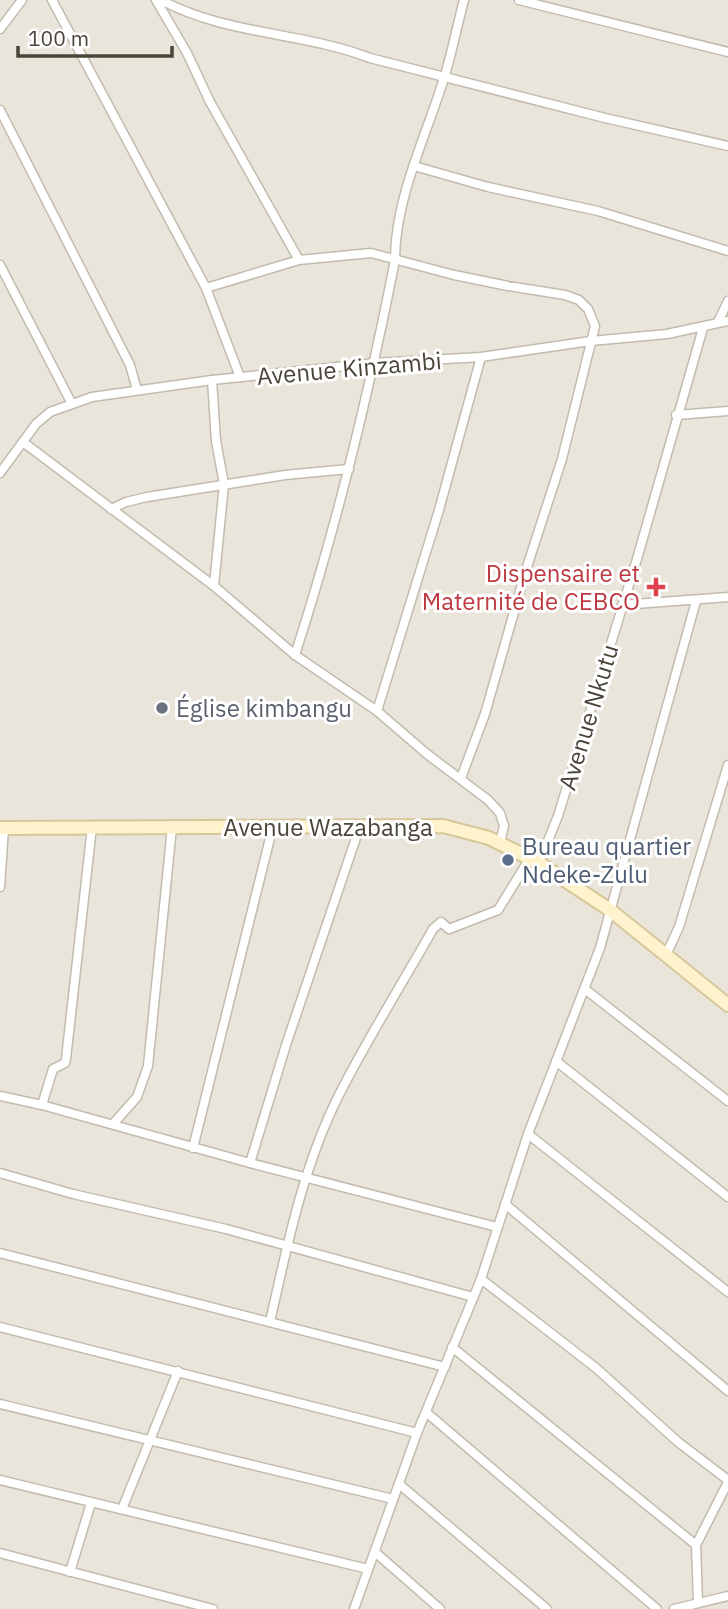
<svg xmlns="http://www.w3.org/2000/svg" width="728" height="1609" viewBox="0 0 728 1609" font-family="'IBM Plex Sans',sans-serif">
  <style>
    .residential { fill: #eae5da }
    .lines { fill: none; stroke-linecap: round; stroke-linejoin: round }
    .minor-casing { stroke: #c2bbae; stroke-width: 11 }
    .secondary-casing { stroke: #d6c79b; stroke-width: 16 }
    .minor { stroke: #fff; stroke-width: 8 }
    .secondary { stroke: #fff3cd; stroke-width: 12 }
    .health-dot { fill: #e0444e; stroke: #fff; stroke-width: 2.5 }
    .worship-dot { fill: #6b7280; stroke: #fff; stroke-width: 2.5 }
    .service-dot { fill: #5c6f8a; stroke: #fff; stroke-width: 2.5 }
    .labels { text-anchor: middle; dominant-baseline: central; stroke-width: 6; stroke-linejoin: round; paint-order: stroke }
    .street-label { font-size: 24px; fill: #4b4439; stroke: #fff }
    .health-label { font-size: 24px; fill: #be3a42; stroke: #fff; text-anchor: end }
    .worship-label { font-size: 24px; fill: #5b616d; stroke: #fff; text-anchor: start }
    .service-label { font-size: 24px; fill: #4e5e75; stroke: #fff; text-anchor: start }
  </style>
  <rect width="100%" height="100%" fill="#f6f3ec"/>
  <!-- residential -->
  <rect class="residential" x="0" y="0" width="728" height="1609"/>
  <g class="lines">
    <defs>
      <g id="minor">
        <polyline points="52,0 206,288 240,377"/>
        <polyline points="156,0 187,53 210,102 299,260"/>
        <path d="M161,0C226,35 303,32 370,58L605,118L728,146"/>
        <polyline points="519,0 728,52"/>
        <polyline points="0,29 22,0"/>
        <polyline points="0,110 130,365 137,390"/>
        <polyline points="414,166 488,187 598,211 728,251"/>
        <polyline points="0,265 72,404"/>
        <polyline points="206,288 299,260 371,253 454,275 508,286 565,295 579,300 588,309 595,326 562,459 526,570 485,714 461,778"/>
        <polyline points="718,322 728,301"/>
        <polyline points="212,380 216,441 224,484 214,586"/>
        <polyline points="676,415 728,411"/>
        <polyline points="23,442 214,586 295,655 377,711 427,754 488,800 500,813 504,826 500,843"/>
        <polyline points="0,473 36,424 50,412 92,397 212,380 375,363 481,357 591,341 667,334 728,321"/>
        <polyline points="111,509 126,502 147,497 285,475 349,469"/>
        <polyline points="622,605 728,597"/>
        <path d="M295,655C337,525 369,393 395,260C395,198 426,137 444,78C452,53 457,26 464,0"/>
        <polyline points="377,711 439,510 481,357"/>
        <polyline points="539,863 558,816 637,559 703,328"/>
        <polyline points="0,887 4,828"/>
        <polyline points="666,955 679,927 728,765"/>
        <polyline points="586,990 728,1101"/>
        <polyline points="556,1061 728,1197"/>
        <polyline points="0,1096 42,1105 250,1163 497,1227"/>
        <polyline points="42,1105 53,1069 65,1063 66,1059 92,827"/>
        <polyline points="113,1124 137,1097 148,1066 172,827"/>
        <polyline points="528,1134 728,1292"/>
        <polyline points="193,1148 273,826"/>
        <polyline points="250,1163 286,1045 360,826"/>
        <polyline points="0,1173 73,1194 226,1229 473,1297"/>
        <polyline points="505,1204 728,1391"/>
        <polyline points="0,1253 445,1367"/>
        <polyline points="481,1279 596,1368 678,1442 728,1480"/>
        <path d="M270,1322C287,1246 303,1167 338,1097C366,1041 402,984 433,929L441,922L449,929L498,910L530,858"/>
        <polyline points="0,1327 417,1433"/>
        <polyline points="452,1347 696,1545"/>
        <polyline points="0,1404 393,1499"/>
        <polyline points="427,1413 657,1609"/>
        <polyline points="0,1480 368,1569"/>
        <polyline points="399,1484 547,1609"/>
        <polyline points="122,1509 178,1371"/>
        <polyline points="375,1552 440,1609"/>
        <polyline points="0,1553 213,1609"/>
        <polyline points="70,1572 91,1503"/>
        <polyline points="698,1602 696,1545 728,1482"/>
        <polyline points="354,1609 417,1433 481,1279 528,1134 600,948 696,601"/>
        <polyline points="674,1609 728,1596"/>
      </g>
      <polyline id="secondary" points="0,828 443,826 489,838 539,863 610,910 728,1005"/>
    </defs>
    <!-- minor casing -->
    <use href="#minor" class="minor-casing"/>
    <!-- secondary casing -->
    <use href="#secondary" class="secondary-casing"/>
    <!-- minor -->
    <use href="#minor" class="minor"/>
    <!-- secondary -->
    <use href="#secondary" class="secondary"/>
  </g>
  <!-- markers -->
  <path class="health-dot" d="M652.5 576.5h7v7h7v7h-7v7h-7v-7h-7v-7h7z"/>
  <circle class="worship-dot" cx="162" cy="708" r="7"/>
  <circle class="service-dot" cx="508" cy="860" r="7"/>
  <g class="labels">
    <!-- street labels -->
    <g class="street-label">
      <text transform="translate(349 368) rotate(-5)">Avenue Kinzambi</text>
      <text transform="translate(588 717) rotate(-73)">Avenue Nkutu</text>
      <text x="328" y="827">Avenue Wazabanga</text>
    </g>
    <!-- health labels -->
    <g class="health-label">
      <text x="640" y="573">Dispensaire et<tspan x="640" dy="28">Maternité de CEBCO</tspan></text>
    </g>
    <!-- worship labels -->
    <g class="worship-label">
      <text x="176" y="708">Église kimbangu</text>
    </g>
    <!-- service labels -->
    <g class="service-label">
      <text x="522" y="846">Bureau quartier<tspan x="522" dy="28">Ndeke-Zulu</tspan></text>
    </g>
  </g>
  <!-- scale -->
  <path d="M18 46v10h154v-10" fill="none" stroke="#4b4439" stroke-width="3.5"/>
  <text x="28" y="46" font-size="21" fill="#4b4439" stroke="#ffffff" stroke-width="5" paint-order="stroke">100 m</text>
</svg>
